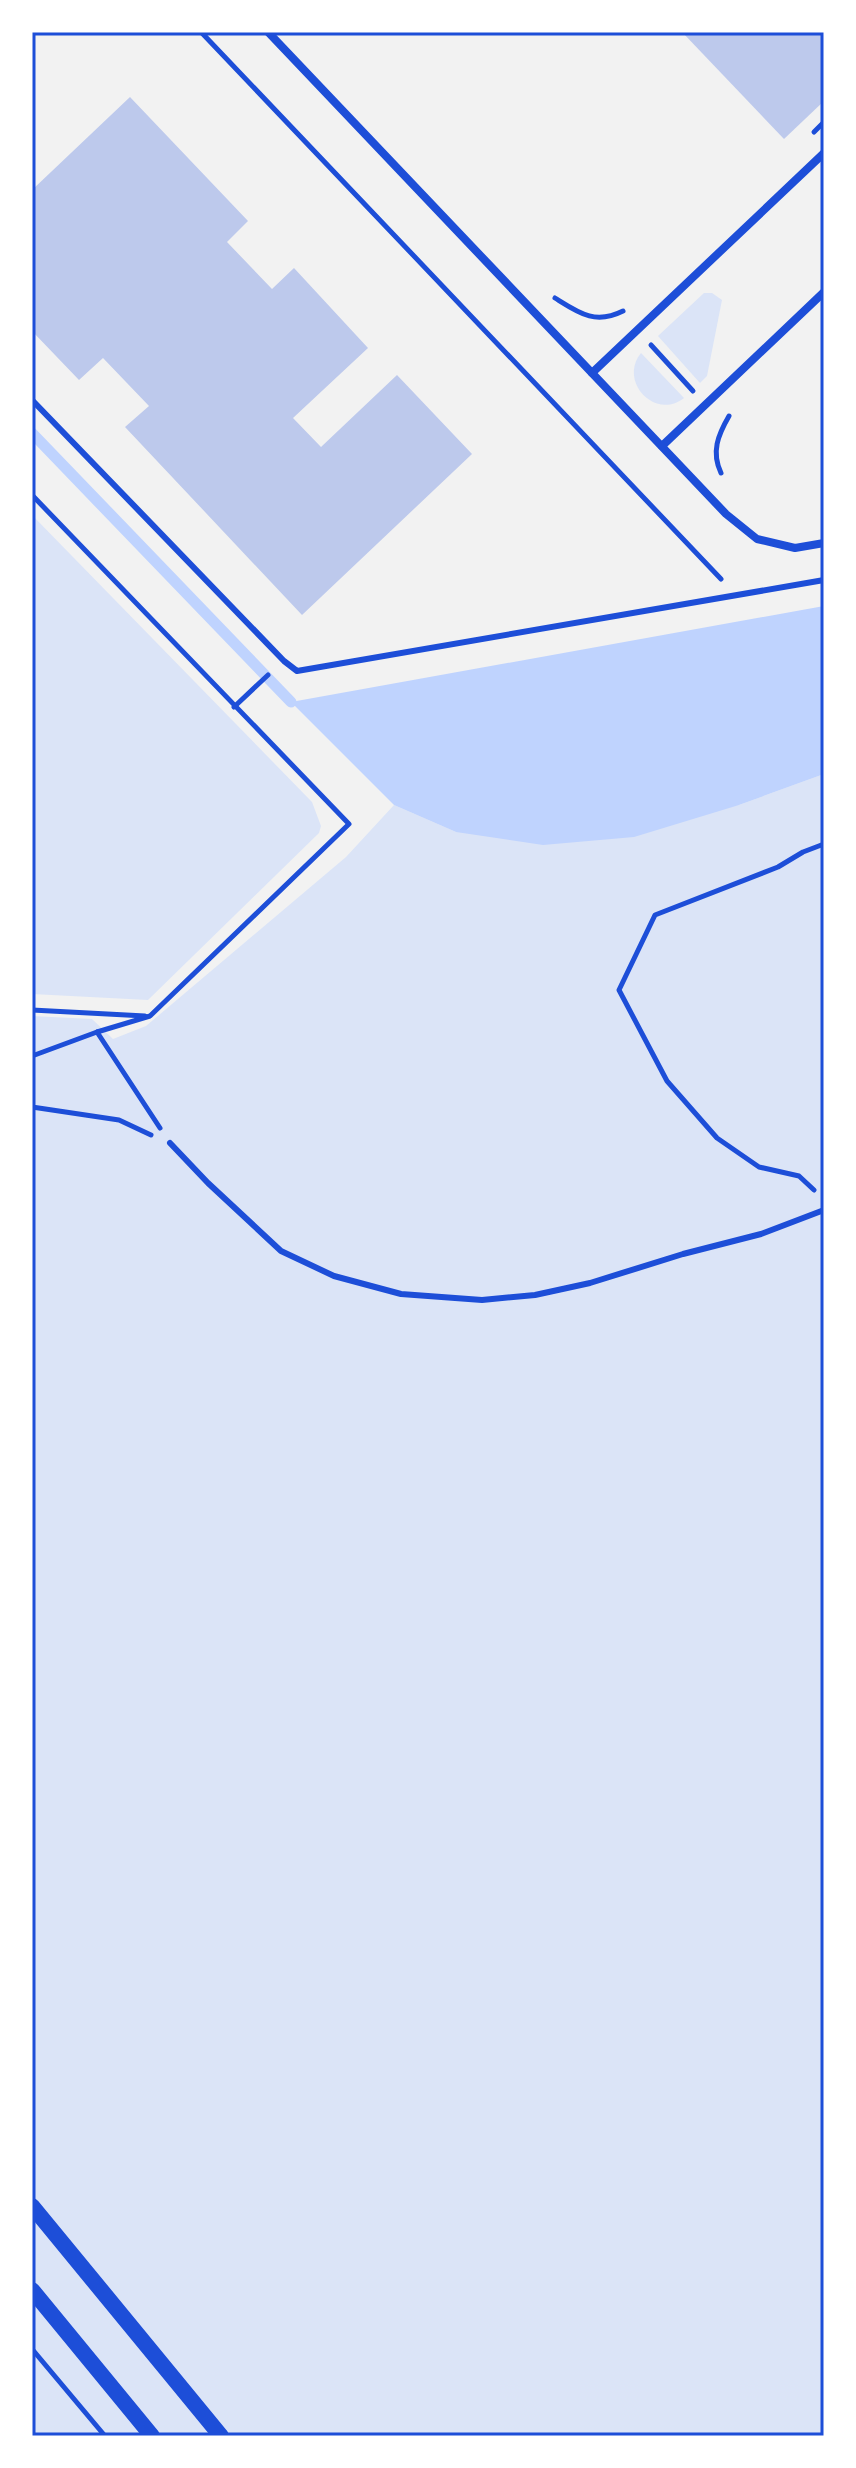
<svg xmlns="http://www.w3.org/2000/svg" width="856" height="2468" viewBox="0 0 856 2468" font-family="Poppins,sans-serif">
  <style>
    .green { fill: #dbe4f7 }
    .water { fill: #bfd3fe }
    .lines { fill: none; stroke-linecap: round; stroke-linejoin: round }
    .stream { stroke: #bfd3fe; stroke-width: 11 }
    .building { fill: #bdc9ec }
    .path { stroke: #1d4ed8; stroke-width: 5 }
    .service { stroke: #1d4ed8; stroke-width: 6 }
    .minor { stroke: #1d4ed8; stroke-width: 8 }
    .secondary { stroke: #1d4ed8; stroke-width: 16 }
    .neatline { fill: none; stroke: #1d4ed8; stroke-width: 3 }
  </style>
  <rect width="100%" height="100%" fill="#f2f2f2"/>
  <!-- green -->
  <g class="green">
    <polygon points="704,293 712,293 722,300 707,376 700,383 658,336"/>
    <path d="M641,353L684,398C655,421 618,381 641,353Z"/>
    <polygon points="32,515 312,802 321,826 319,833 148,1000 32,994"/>
    <polygon points="824,774 824,2436 32,2436 32,1016 92,1019 113,1039 146,1026 346,857 394,805 456,832 739,805"/>
  </g>
  <!-- water -->
  <polygon class="water" points="824,606 824,774 739,805 634,837 543,845 456,832 394,805 291,702"/>
  <g class="lines">
    <!-- stream -->
    <polyline class="stream" points="32,433 291,702"/>
  </g>
  <!-- building -->
  <g class="building">
    <polygon points="682,32 824,32 824,101 784,139"/>
    <polygon points="130,97 248,221 227,242 272,289 294,268 368,348 293,418 321,447 397,375 472,454 302,615 125,427 149,406 103,358 79,380 32,331 32,190"/>
  </g>
  <g class="lines">
    <!-- path -->
    <g class="path">
      <polyline points="201,32 721,579"/>
      <polyline points="814,132 824,122"/>
      <path d="M555,298C579,313 595,325 623,311"/>
      <polyline points="651,345 693,391"/>
      <path d="M721,473C711,452 718,435 729,416"/>
      <polyline points="32,495 349,824 150,1016 97,1032 32,1056"/>
      <polyline points="234,707 268,675"/>
      <polyline points="32,1010 145,1016"/>
      <polyline points="97,1032 160,1128"/>
      <polyline points="32,1107 119,1120 151,1135"/>
      <polyline points="814,1190 799,1176 759,1167 717,1138 667,1081 619,990 655,915 778,867 803,852 824,844"/>
      <polyline points="32,2349 105,2436"/>
    </g>
    <!-- service -->
    <g class="service">
      <polyline points="32,400 284,661 297,671 824,580"/>
      <polyline points="170,1143 208,1183 281,1251 334,1276 401,1294 482,1300 535,1295 590,1283 683,1254 761,1234 824,1210"/>
    </g>
    <!-- minor -->
    <g class="minor">
      <polyline points="268,32 726,514 757,539 795,548 824,543"/>
      <polyline points="592,373 824,153"/>
      <polyline points="662,446 824,292"/>
    </g>
    <!-- secondary -->
    <g class="secondary">
      <polyline points="32,2206 221,2436"/>
      <polyline points="32,2290 152,2436"/>
    </g>
  </g>
  <!-- border -->
  <rect width="856" height="2468" fill="none" stroke="#ffffff" stroke-width="68"/>
  <rect x="34" y="34" width="788" height="2400" class="neatline"/>
</svg>
